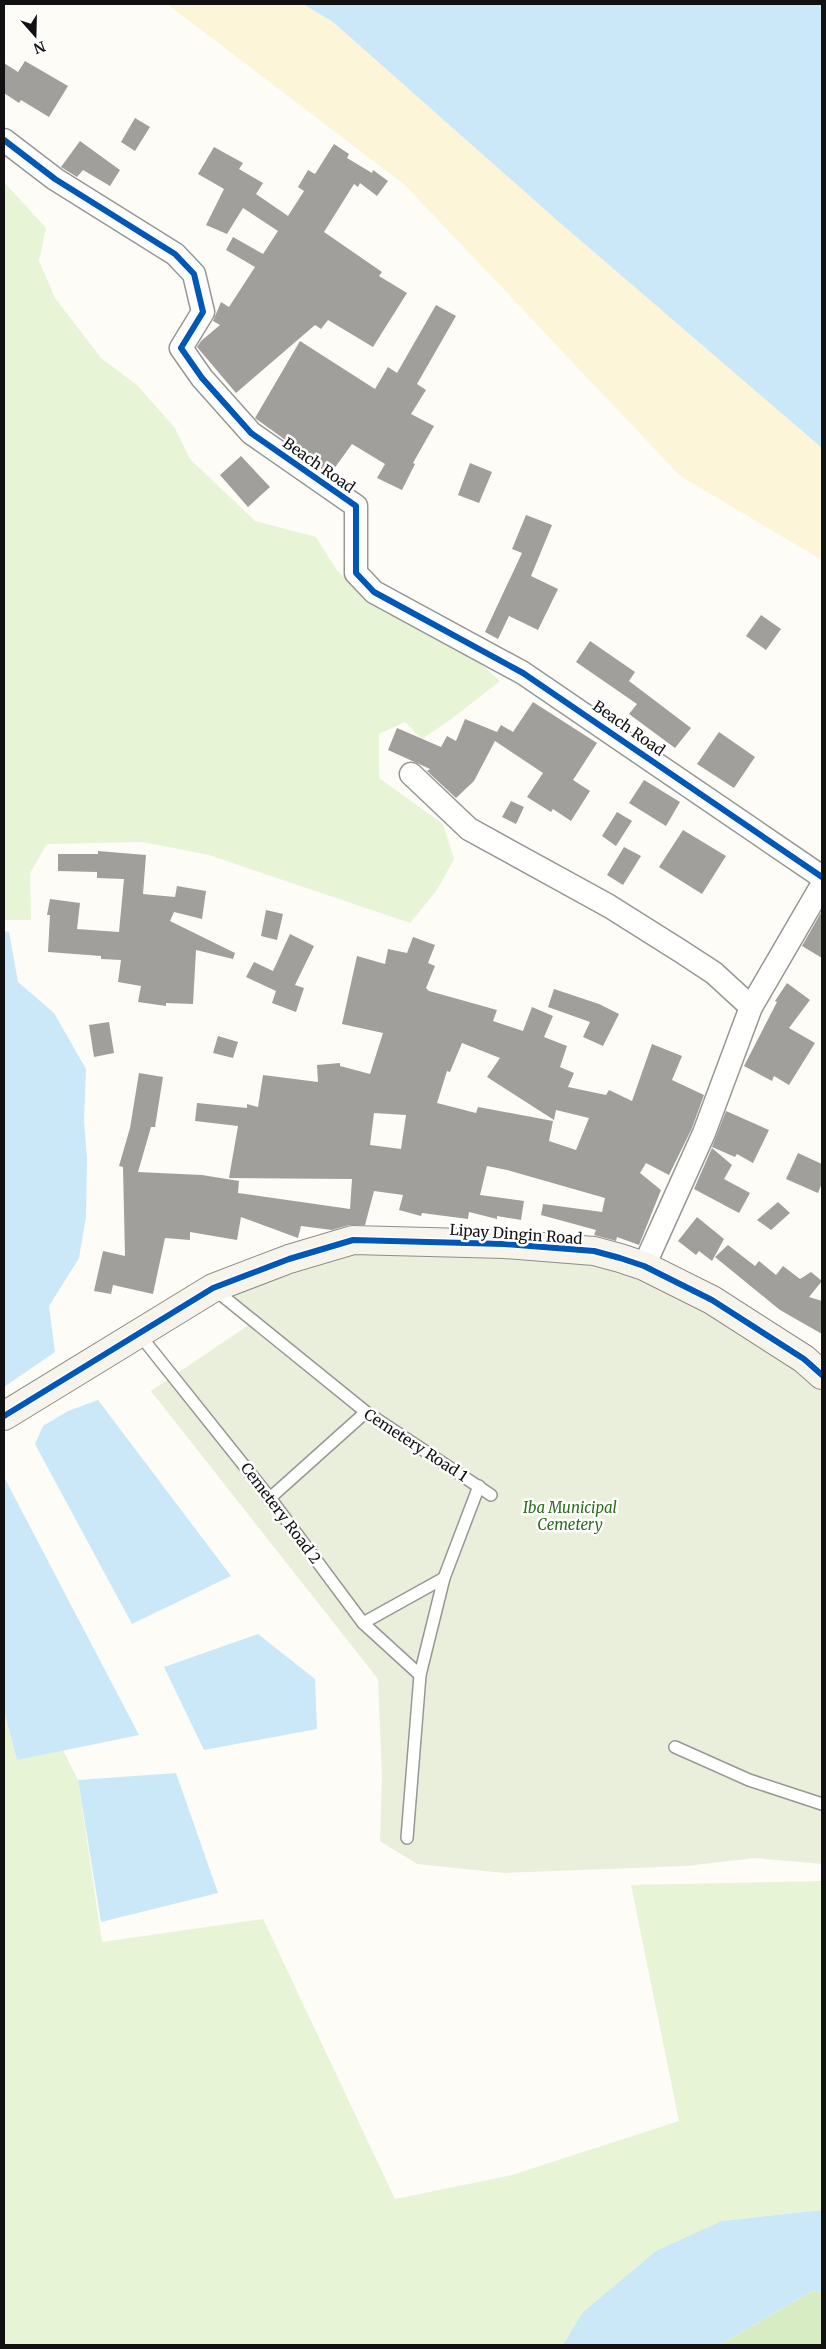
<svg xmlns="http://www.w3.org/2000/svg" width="826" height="2349" viewBox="0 0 826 2349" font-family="Merriweather,serif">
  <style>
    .green { fill: #e7f4d6 }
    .forest { fill: #d8ecc3 }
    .sand { fill: #fdf5d8 }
    .cemetery { fill: #e9efda }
    .water { fill: #cbe8f8 }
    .building { fill: #a19f9c; fill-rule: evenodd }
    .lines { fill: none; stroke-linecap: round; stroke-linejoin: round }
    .lane-casing { stroke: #979795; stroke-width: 14 }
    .street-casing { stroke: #979795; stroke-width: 25 }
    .secondary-casing { stroke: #8e8d8b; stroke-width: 30 }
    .lane { stroke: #fffffe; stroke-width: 11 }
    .street { stroke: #fffffe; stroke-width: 22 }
    .secondary { stroke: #f6f4eb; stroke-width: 28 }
    .cycleway-casing { stroke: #fff; stroke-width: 9 }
    .cycleway { stroke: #0057b8; stroke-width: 6 }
    .labels { text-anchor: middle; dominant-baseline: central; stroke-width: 5; stroke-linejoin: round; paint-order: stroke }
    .street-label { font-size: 15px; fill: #111; stroke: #fff }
    .park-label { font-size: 15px; font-style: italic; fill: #2d6d1c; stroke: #fff }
  </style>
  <rect width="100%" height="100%" fill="#fdfcf7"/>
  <!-- green -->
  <g class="green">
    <polygon points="4,182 46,228 39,261 55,298 101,358 137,385 175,428 190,459 255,521 316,537 336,569 353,586 454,641 500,681 450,720 422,739 405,722 379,734 379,778 443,824 454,859 437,890 410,923 209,855 143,842 47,844 30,873 31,920 4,920"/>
    <polygon points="4,1711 17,1760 63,1750 78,1780 102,1942 263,1919 395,2199 512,2175 679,2121 631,1885 822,1881 822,2210 722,2221 582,2313 563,2345 4,2345"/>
  </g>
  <!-- forest -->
  <polygon class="forest" points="814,2290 822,2293 822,2345 719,2345"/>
  <!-- sand -->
  <polygon class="sand" points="167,4 303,4 333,22 559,222 822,448 822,560 680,476 405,185"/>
  <!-- cemetery -->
  <polygon class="cemetery" points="359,1245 455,1247 644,1271 788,1361 822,1391 822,1864 755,1858 686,1866 504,1873 417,1864 380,1841 382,1777 378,1679 151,1391 256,1320 222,1292"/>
  <!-- water -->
  <g class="water">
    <polygon points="303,4 822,4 822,448 559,222 333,22"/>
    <polygon points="4,931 9,932 18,982 54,1013 86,1069 84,1120 87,1158 86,1217 79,1258 49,1306 55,1352 4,1387 4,1206 5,1198 4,1191"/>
    <polygon points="98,1400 231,1576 132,1624 35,1444 43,1426 68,1411"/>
    <polygon points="4,1477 139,1735 17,1760 4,1711"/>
    <polygon points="258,1634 315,1679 317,1729 204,1750 164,1667"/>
    <polygon points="176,1773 218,1893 101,1922 78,1780"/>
    <polygon points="822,2210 822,2293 814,2290 719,2345 563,2345 582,2313 656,2251 722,2221"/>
  </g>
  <!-- building -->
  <g class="building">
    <polygon points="25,61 68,86 49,117 21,100 19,103 4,93 4,63 18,72"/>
    <polygon points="135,118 150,127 135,151 121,142"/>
    <polygon points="80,141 120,170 110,186 83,170 77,177 61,167"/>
    <polygon points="334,144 349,154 347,158 372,173 373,170 388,181 377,196 360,183 358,187 354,184 324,232 382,272 379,276 407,293 373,347 328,320 321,329 315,325 236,393 197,347 201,341 220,325 213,321 221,302 229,307 255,267 226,250 233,237 263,254 278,231 243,208 227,234 206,225 224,189 198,174 214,147 243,163 239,169 263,183 256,194 288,216 304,191 298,187 308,170 315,174"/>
    <polygon points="436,305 456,316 417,384 426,390 411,414 434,426 413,463 415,464 402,490 377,478 385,464 352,444 331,473 255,418 300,341 375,389 388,367 397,373"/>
    <polygon points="241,456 270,487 248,507 220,475"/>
    <polygon points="470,463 492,472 479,503 458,495"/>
    <polygon points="526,515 552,525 531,576 558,589 538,630 509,616 498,639 485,632 522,553 512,549"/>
    <polygon points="761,615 781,629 766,650 746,636"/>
    <polygon points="590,641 635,672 629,681 691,728 675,748 629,714 637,704 576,662"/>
    <polygon points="533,702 597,743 573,780 590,791 571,821 553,809 551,812 527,797 543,773 495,741 474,781 456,798 427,771 430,769 388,750 397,728 441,747 447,736 456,741 465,719 497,732 501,725 513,732"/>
    <polygon points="719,732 755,757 734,788 697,764"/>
    <polygon points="644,780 680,802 666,826 629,803"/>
    <polygon points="511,801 524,807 516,824 502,817"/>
    <polygon points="617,812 632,821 616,846 602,836"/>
    <polygon points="683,830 726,856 702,894 659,867"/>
    <polygon points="624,847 641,856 623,885 607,875"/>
    <polygon points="98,851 146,855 143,894 175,897 177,886 206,891 202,919 174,912 170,921 235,953 233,959 196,950 193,1004 166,1003 166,1006 138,1002 141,986 118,982 121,960 101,959 101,956 48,952 50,915 47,915 50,899 80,903 77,929 119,932 124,879 97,878 97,872 58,871 58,854 98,854"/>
    <polygon points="266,910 283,914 277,940 261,936"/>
    <polygon points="822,911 822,958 802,946"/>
    <polygon points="290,934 314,946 295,985 304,988 296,1012 272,1003 276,991 246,977 254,962 273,971"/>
    <path d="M413,937L435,945L428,963L435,966L426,988L429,991L497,1010L493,1021L523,1031L532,1007L553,1016L544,1037L567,1046L560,1067L574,1073L568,1087L606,1095L609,1090L632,1101L652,1044L682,1056L672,1080L704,1095L692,1128L669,1175L646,1163L640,1173L661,1190L639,1245L617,1237L616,1241L594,1235L596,1230L541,1215L543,1204L602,1212L605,1198L507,1170L487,1166L480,1195L524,1201L521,1220L497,1216V1219L469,1212L468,1219L422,1213L421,1216L399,1210L403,1195L374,1191L365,1225H349L332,1230L301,1226L298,1238L241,1217L237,1240L190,1232V1240L165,1238L153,1294L113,1285L111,1294L94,1291L103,1251L125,1256L123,1167L119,1166L130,1128L139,1073L163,1077L155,1127H151L138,1172L202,1175L239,1181L238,1193L350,1209L352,1179L229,1178L238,1126L195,1121L197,1103L247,1108V1104L258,1107L263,1075L318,1082L317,1065L340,1063V1066L370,1074L383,1033L342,1024L357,956L385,964L388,949L407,953ZM462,1043L500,1058L487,1077L554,1120L556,1110L589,1118L576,1150L549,1141L553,1121L478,1107L476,1113L437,1103L447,1071L450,1072ZM374,1113L406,1115L401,1149L370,1145Z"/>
    <polygon points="787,983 810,1000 789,1028 815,1043 789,1085 774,1076 772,1081 744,1066 777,1002 775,1001"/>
    <polygon points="554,989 599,1004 619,1014 603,1046 583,1037 590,1022 548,1007"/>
    <polygon points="109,1022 114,1053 94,1057 89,1025"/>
    <polygon points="218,1036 238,1042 233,1058 213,1053"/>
    <polygon points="726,1111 769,1130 753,1163 737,1154 735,1157 712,1147"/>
    <polygon points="712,1148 732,1165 724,1179 750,1193 739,1213 694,1189"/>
    <polygon points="798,1153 822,1164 822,1183 818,1193 786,1179"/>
    <polygon points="778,1202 790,1213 771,1230 757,1220"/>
    <polygon points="697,1217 724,1239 712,1261 699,1251 696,1255 678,1241"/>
    <polygon points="728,1245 755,1266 759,1261 776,1275 783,1266 800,1279 811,1272 822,1281 809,1297 822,1301 822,1334 780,1310 715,1257"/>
  </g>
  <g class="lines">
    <defs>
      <g id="lane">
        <polyline points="214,1289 366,1412 491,1495"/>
        <polyline points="139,1334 270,1498 363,1623 444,1578"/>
        <polyline points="270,1498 366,1412"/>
        <polyline points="363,1623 420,1675"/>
        <polyline points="675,1747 749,1780 822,1804"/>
        <polyline points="407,1838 420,1675 444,1578 479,1486"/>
      </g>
      <g id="street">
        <polyline points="4,140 55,179 175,254 194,274 203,312 181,348 202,378 251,433 356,506 356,573 374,592 523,673 822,877"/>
        <polyline points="411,774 469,829 609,906 682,952 714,973 751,1007"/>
        <polyline points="644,1266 704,1133 751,1007 822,885"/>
      </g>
      <polyline id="secondary" points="4,1416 213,1288 289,1259 353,1240 504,1244 594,1251 620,1258 644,1266 712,1300 804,1359 822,1375"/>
    </defs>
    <!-- lane casing -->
    <use href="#lane" class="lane-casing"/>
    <!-- street casing -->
    <use href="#street" class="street-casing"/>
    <!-- secondary casing -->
    <use href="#secondary" class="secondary-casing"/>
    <!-- lane -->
    <use href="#lane" class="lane"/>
    <!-- street -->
    <use href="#street" class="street"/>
    <!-- secondary -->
    <use href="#secondary" class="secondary"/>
    <defs>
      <g id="cycleway">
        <polyline points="4,140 55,179 175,254 194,274 203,312 181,348 202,378 251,433 356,506 356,573 374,592 523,673 822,877"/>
        <polyline points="4,1416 213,1288 289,1259 353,1240 504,1244 594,1251 620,1258 644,1266 712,1300 804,1359 822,1375"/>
      </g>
    </defs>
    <!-- cycleway casing -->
    <use href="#cycleway" class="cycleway-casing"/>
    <!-- cycleway -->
    <use href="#cycleway" class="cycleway"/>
  </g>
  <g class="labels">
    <!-- street labels -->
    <g class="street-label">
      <text transform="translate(319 465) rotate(35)">Beach Road</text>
      <text transform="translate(629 728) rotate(35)">Beach Road</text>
      <text transform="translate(516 1234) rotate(4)">Lipay Dingin Road</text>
      <text transform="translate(416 1445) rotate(33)">Cemetery Road 1</text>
      <text transform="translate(281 1513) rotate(53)">Cemetery Road 2</text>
    </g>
    <!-- park labels -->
    <g class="park-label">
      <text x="570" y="1507">Iba Municipal<tspan x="570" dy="17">Cemetery</tspan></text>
    </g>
  </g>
  <!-- border -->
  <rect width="826" height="2349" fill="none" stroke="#111111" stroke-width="10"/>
  <!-- north arrow -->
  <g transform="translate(35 35) rotate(160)" stroke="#ffffff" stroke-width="4" paint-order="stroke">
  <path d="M0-4L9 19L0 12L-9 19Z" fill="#111111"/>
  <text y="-8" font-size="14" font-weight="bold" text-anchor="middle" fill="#111111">N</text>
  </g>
</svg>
